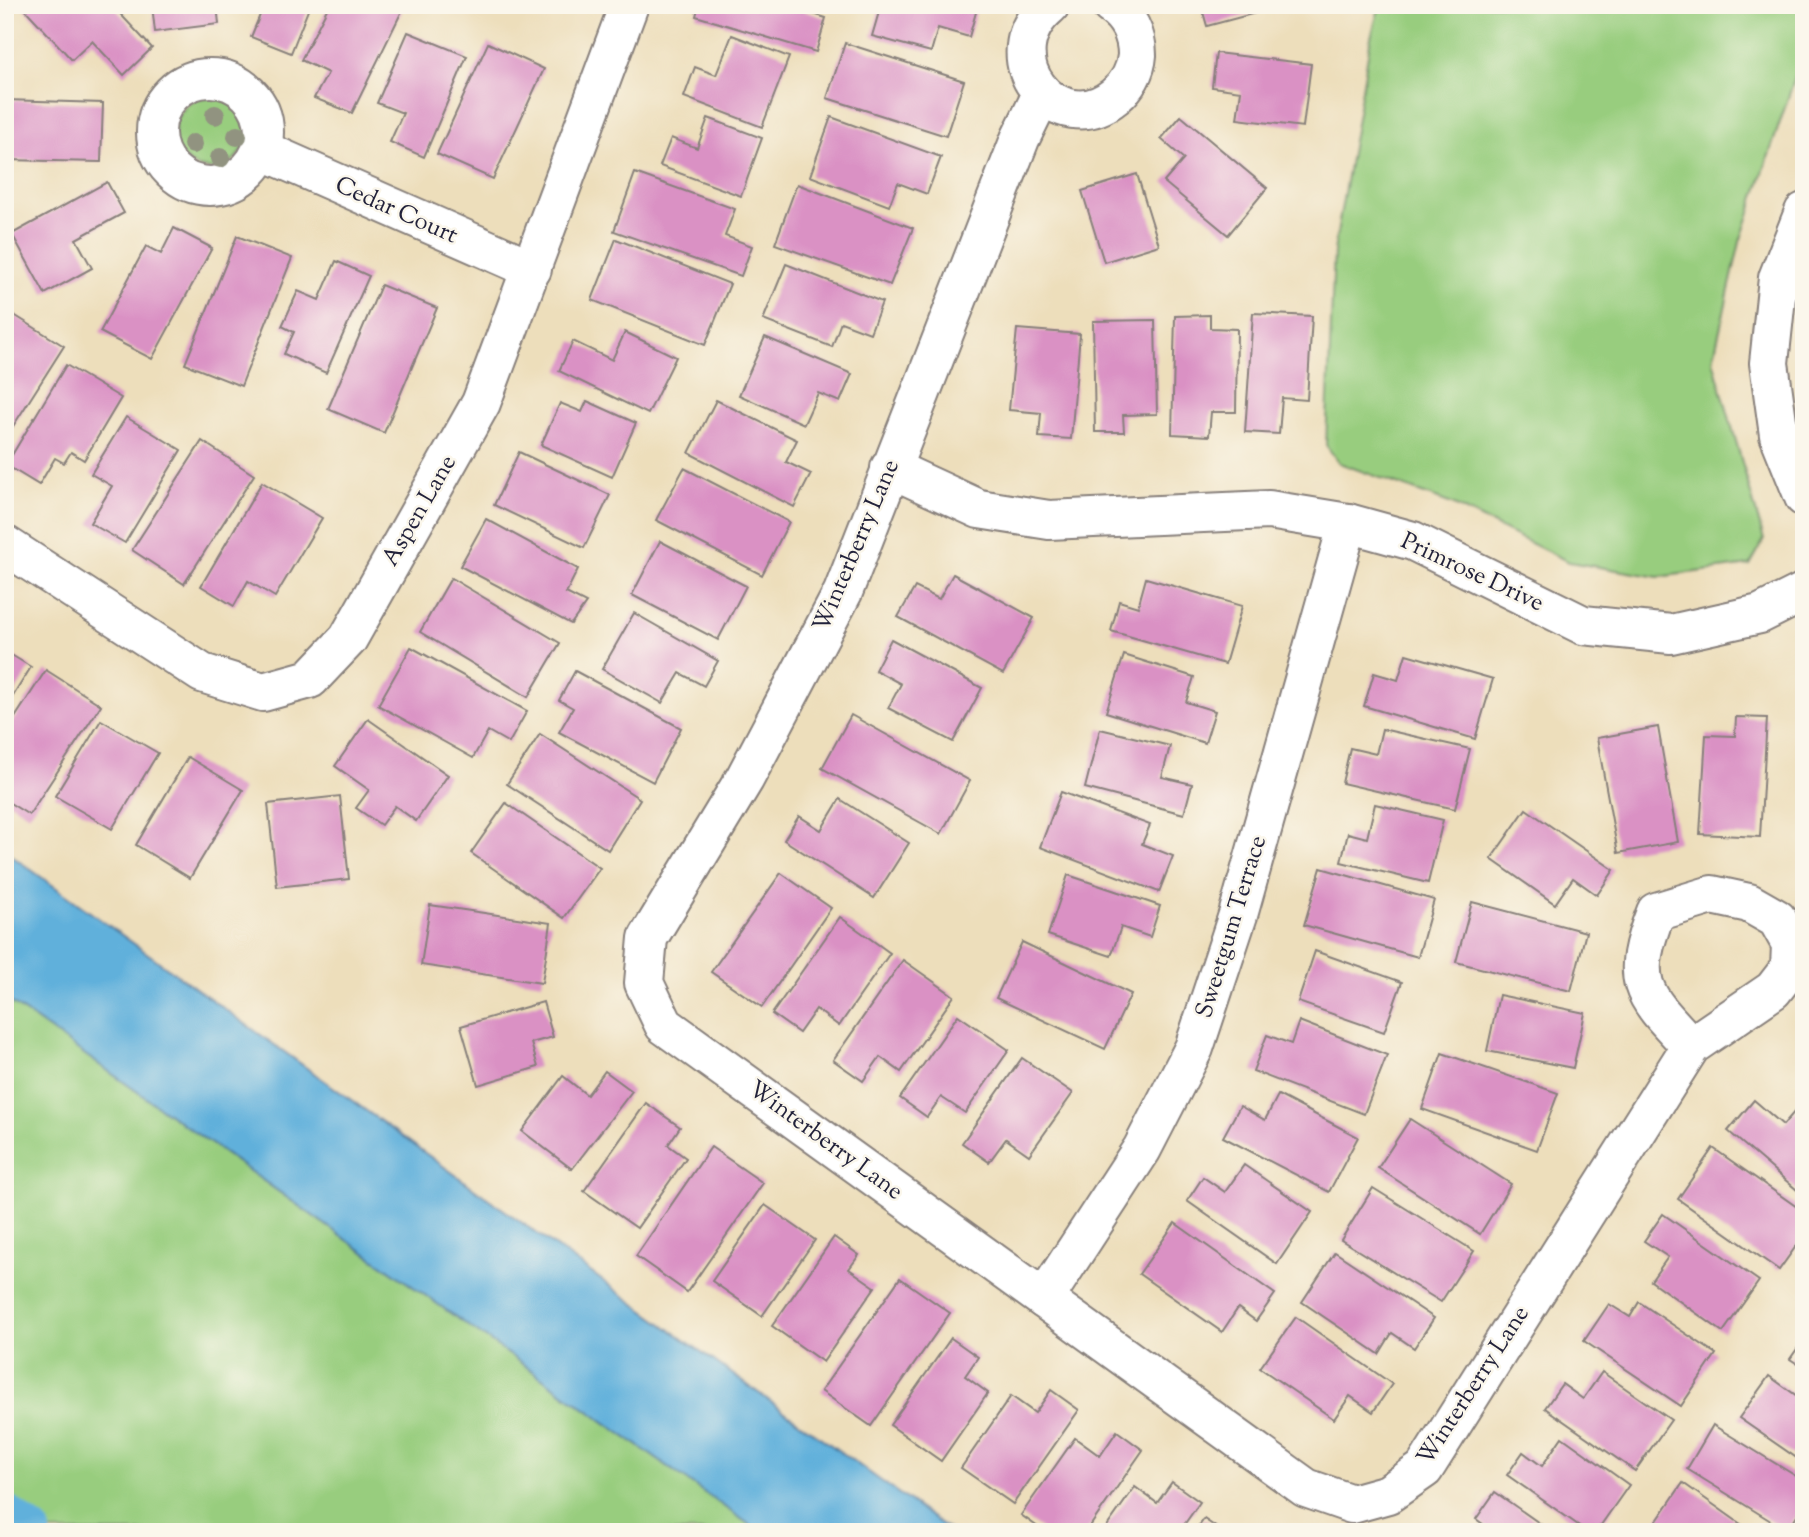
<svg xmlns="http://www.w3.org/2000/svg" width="1809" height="1537" viewBox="0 0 1809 1537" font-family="'Sorts Mill Goudy',serif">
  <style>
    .green { fill: #98cd7e; stroke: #5d785c; stroke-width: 2 }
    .water { fill: #61b0db; stroke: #42698b; stroke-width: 2 }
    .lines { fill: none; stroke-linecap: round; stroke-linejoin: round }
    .canal { stroke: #61b0db; stroke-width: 38 }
    .building { fill: #da91c4 }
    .minor-casing { stroke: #88807b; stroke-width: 42 }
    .minor { stroke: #fff; stroke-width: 38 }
    .tree { fill: #919380 }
    .labels { text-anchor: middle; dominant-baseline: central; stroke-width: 5; stroke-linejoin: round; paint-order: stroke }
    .street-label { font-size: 24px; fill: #22223b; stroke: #fbf7ec }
  </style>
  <rect width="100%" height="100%" fill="#fbf7ec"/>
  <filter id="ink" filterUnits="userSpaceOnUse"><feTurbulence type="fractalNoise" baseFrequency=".0143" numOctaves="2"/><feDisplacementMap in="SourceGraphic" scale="14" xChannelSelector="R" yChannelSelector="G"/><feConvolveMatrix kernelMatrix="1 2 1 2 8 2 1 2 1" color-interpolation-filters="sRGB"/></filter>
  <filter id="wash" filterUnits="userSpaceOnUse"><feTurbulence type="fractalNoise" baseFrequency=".00686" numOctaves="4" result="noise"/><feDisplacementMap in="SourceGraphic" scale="28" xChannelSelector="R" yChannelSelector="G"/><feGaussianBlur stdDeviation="1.57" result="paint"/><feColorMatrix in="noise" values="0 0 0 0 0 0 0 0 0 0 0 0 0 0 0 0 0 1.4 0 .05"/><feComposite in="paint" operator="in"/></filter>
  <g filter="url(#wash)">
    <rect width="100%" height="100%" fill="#eddebb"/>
    <!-- green -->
    <g class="green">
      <polygon points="1380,5 1804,5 1804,50 1740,242 1713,360 1764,540 1750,565 1658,577 1569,562 1452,504 1339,463 1326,445 1334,251 1371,37"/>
      <circle cx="210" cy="133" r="36"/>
      <polygon points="5,998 760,1532 5,1532"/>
    </g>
    <!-- water -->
    <polygon class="water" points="5,851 952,1532 760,1532 5,998"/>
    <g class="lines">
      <!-- canal -->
      <polyline class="canal" points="5,1513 32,1532"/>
    </g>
    <g id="blocks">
      <!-- building -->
      <g class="building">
        <polygon points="21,5 112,5 152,48 124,75 92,41 72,60"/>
        <polygon points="152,5 217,5 219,24 155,32"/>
        <polygon points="264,5 310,5 291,53 251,37"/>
        <polygon points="329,5 391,5 402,11 352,113 314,98 328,73 301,60"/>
        <polygon points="699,5 806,5 804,11 826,18 816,52 696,16"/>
        <polygon points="881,5 978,5 969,37 938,28 931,52 872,36"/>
        <polygon points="1201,5 1282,5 1282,6 1207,26"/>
        <polygon points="408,32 467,56 424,157 390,142 403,113 377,103"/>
        <polygon points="732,35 789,57 762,127 684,97 695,67 716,75"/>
        <polygon points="488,43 544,69 493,179 437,154"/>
        <polygon points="845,43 964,81 946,136 827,98"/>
        <polygon points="1216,53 1311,64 1303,127 1237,119 1241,91 1212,87"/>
        <polygon points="5,100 103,103 101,162 5,160"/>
        <polygon points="1181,116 1267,188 1228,235 1164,182 1184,159 1161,139"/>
        <polygon points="831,117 941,157 927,194 898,183 889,206 810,176"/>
        <polygon points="708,118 762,138 741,196 660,166 671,138 697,148"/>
        <polygon points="635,173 735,209 725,236 752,246 741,276 614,231"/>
        <polygon points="1137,174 1159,245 1104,262 1082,191"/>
        <polygon points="107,182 124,213 76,239 92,268 45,294 12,234"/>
        <polygon points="797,184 913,228 890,285 775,244"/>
        <polygon points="174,228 212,248 152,359 100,332 146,246 161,254"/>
        <polygon points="237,236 292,258 241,386 185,364"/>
        <polygon points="616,239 730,284 705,345 592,300"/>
        <polygon points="336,261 369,276 326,373 284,354 294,332 282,326 298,291 319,300"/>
        <polygon points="786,264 882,302 870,333 841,322 832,347 763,320"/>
        <polygon points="381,285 437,308 384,433 328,409"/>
        <polygon points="11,313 64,346 10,431 5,428 5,321"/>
        <polygon points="1253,313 1312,316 1307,400 1282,398 1279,434 1245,432"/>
        <polygon points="1210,315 1210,328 1237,329 1236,412 1211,412 1209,436 1172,434 1175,316"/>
        <polygon points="1155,320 1157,414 1123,415 1124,432 1095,432 1093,321"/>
        <polygon points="1017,329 1080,334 1071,439 1039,437 1041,413 1009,410"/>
        <polygon points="625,332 676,357 648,414 559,371 573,341 612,360"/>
        <polygon points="765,337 852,374 840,402 818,393 804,424 739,395"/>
        <polygon points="66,365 121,398 84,460 71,452 64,463 55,458 39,485 6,465"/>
        <polygon points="716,400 797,440 786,462 811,474 794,507 689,453"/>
        <polygon points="587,401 636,423 612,477 541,445 560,403 582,412"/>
        <polygon points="126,417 181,450 125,543 90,523 112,486 91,474"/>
        <polygon points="202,441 254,475 184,584 132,550"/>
        <polygon points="519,452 610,495 584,548 494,505"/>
        <polygon points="684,468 789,522 762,575 656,520"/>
        <polygon points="262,482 322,518 275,597 248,581 234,606 201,586"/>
        <polygon points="486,519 578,569 566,593 586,603 571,624 460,566"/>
        <polygon points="660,541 746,586 718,640 632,595"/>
        <polygon points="953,574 1034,618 1003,674 898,617 915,587 939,599"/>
        <polygon points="451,578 560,643 528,697 420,632"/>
        <polygon points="1146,578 1242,606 1225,664 1111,631 1119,601 1138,607"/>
        <polygon points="634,613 718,661 704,686 680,673 662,703 602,669"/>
        <polygon points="891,639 982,688 953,742 888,708 901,684 875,670"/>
        <polygon points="411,647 527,711 509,743 488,731 473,758 378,705"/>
        <polygon points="5,651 31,667 5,709"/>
        <polygon points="1406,654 1493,679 1475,739 1364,706 1374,673 1398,680"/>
        <polygon points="1124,655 1194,677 1186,702 1215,711 1205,743 1106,712"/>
        <polygon points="46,670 101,705 29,815 5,800 5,733"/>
        <polygon points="575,671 681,728 653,782 559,732 573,708 559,700"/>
        <polygon points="851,715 970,781 941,834 822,768"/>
        <polygon points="1736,717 1767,718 1760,837 1700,834 1706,735 1735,736"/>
        <polygon points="368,719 448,775 416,821 395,806 381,825 356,808 369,790 335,766"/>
        <polygon points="101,720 158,753 112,829 55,796"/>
        <polygon points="1658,727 1678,842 1618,853 1597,738"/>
        <polygon points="1100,729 1170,746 1162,777 1192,784 1184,814 1085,788"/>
        <polygon points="1382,729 1470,749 1455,809 1342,783 1350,748 1376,754"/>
        <polygon points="540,734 640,799 608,850 507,784"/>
        <polygon points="188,757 243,790 190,878 136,845"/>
        <polygon points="1061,792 1150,825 1142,844 1173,856 1159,892 1040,847"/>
        <polygon points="340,796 349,879 277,887 268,804"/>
        <polygon points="840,799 909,843 874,898 784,840 799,816 821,830"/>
        <polygon points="506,803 600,868 564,918 471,853"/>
        <polygon points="1375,804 1443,820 1428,883 1341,862 1348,833 1367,838"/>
        <polygon points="1526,809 1614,870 1597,895 1573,878 1555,904 1491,859"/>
        <polygon points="1321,868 1434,900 1418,957 1304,925"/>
        <polygon points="781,873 831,908 762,1007 711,972"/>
        <polygon points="1068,875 1160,906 1150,937 1121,927 1111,956 1048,935"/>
        <polygon points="1472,902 1586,932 1571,991 1456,962"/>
        <polygon points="430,905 551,923 542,983 421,965"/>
        <polygon points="840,917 890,953 839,1026 816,1009 799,1033 772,1014"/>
        <polygon points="1022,942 1131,994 1105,1049 996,998"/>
        <polygon points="1315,951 1402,982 1384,1032 1298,1002"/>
        <polygon points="903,960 954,996 901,1072 880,1057 863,1081 833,1060"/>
        <polygon points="1499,995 1585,1013 1573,1068 1487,1051"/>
        <polygon points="543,1002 553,1037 531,1043 538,1067 478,1085 461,1026"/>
        <polygon points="958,1015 1009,1050 965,1113 941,1097 927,1117 900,1098"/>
        <polygon points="1299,1021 1387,1055 1364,1114 1253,1071 1267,1035 1291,1044"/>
        <polygon points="1442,1053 1558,1093 1537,1150 1422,1109"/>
        <polygon points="1022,1058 1073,1093 1029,1155 1006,1139 989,1162 962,1143"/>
        <polygon points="605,1071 632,1091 572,1169 522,1131 563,1076 587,1095"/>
        <polygon points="1278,1095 1358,1137 1329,1192 1223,1137 1240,1106 1265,1120"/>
        <polygon points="1754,1100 1783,1125 1795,1111 1804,1118 1804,1196 1728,1131"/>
        <polygon points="646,1103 680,1127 668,1145 686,1158 637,1228 584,1191"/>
        <polygon points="1410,1119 1511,1184 1480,1234 1378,1168"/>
        <polygon points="711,1147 763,1183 687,1292 636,1256"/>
        <polygon points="1713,1148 1804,1212 1804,1235 1779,1270 1678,1199"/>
        <polygon points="1244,1165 1312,1212 1277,1264 1187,1201 1203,1177 1225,1192"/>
        <polygon points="1373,1188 1474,1251 1441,1302 1341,1240"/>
        <polygon points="765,1205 815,1240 762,1316 712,1281"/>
        <polygon points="1663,1214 1759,1281 1723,1332 1651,1281 1668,1257 1644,1241"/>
        <polygon points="1175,1223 1275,1294 1256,1321 1238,1308 1222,1332 1139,1274"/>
        <polygon points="834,1237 859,1255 849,1269 875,1287 823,1362 772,1326"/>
        <polygon points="1335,1252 1434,1318 1414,1348 1392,1333 1379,1354 1302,1302"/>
        <polygon points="900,1278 950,1313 871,1426 821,1391"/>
        <polygon points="1639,1302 1716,1354 1681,1406 1584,1341 1609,1304 1630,1317"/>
        <polygon points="1296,1317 1392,1384 1373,1412 1350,1396 1334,1419 1260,1368"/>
        <polygon points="951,1338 978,1357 965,1376 988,1393 941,1461 890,1425"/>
        <polygon points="1804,1339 1804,1368 1790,1359"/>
        <polygon points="1602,1372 1671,1420 1635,1471 1545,1408 1562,1384 1583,1399"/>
        <polygon points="1769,1376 1804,1401 1804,1463 1739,1418"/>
        <polygon points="1051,1390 1079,1410 1013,1504 961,1468 1011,1396 1035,1413"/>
        <polygon points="1713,1425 1804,1481 1804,1504 1787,1531 1687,1469"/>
        <polygon points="1117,1431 1143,1450 1086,1532 1045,1532 1021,1515 1075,1438 1100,1456"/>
        <polygon points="1562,1437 1629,1485 1596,1532 1588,1532 1507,1475 1523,1452 1542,1466"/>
        <polygon points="1172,1482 1200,1502 1179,1532 1103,1532 1135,1487 1157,1503"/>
        <polygon points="1683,1483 1752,1532 1663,1532 1654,1525"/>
        <polygon points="1495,1492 1552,1532 1494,1532 1476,1519"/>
        <polygon points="1204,1519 1223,1532 1195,1532"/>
      </g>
    </g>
  </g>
  <g filter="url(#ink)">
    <use href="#blocks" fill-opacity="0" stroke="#88807b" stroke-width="2"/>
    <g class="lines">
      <defs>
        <g id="minor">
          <path d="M1050,5C988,56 1057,143 1115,96C1127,86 1136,71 1137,55C1137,35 1128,16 1111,5"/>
          <circle cx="210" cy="132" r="54"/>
          <path d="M1042,94L1020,139L843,592L745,778L648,938L644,983L664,1025L1306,1488L1352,1504L1388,1494L1424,1469L1691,1046L1773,990L1790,968L1791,944L1777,919L1749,903L1712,895L1656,912C1628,983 1642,994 1691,1046"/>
          <polyline points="262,150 532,269"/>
          <polyline points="1804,212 1778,278 1769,363 1779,435 1804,497"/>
          <polyline points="890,468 979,509 1049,520 1269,510 1348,523 1413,541 1583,625 1671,634 1760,614 1804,592"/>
          <polyline points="5,545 202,673 263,692 310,679 348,639 481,403 629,5"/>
          <polyline points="1044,1299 1142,1149 1194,1048 1238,915 1348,523"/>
        </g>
      </defs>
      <!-- minor casing -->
      <use href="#minor" class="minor-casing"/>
      <!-- minor -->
      <use href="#minor" class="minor"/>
    </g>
    <!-- trees -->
    <g class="tree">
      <circle cx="215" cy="115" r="10"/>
      <circle cx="237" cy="136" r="10"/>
      <circle cx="193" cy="144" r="10"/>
      <circle cx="220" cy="158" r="10"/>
    </g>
  </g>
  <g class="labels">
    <!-- street labels -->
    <g class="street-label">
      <text transform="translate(396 211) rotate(24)">Cedar Court</text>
      <text transform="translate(420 511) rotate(-60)">Aspen Lane</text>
      <text transform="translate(857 546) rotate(-67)">Winterberry Lane</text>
      <text transform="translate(1472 573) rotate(25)">Primrose Drive</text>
      <text transform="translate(1232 927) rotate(-73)">Sweetgum Terrace</text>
      <text transform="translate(825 1141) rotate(36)">Winterberry Lane</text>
      <text transform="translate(1474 1386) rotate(-57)">Winterberry Lane</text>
    </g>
  </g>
  <!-- margin -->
  <rect width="1809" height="1537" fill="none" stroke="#fbf7ec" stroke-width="28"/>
</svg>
